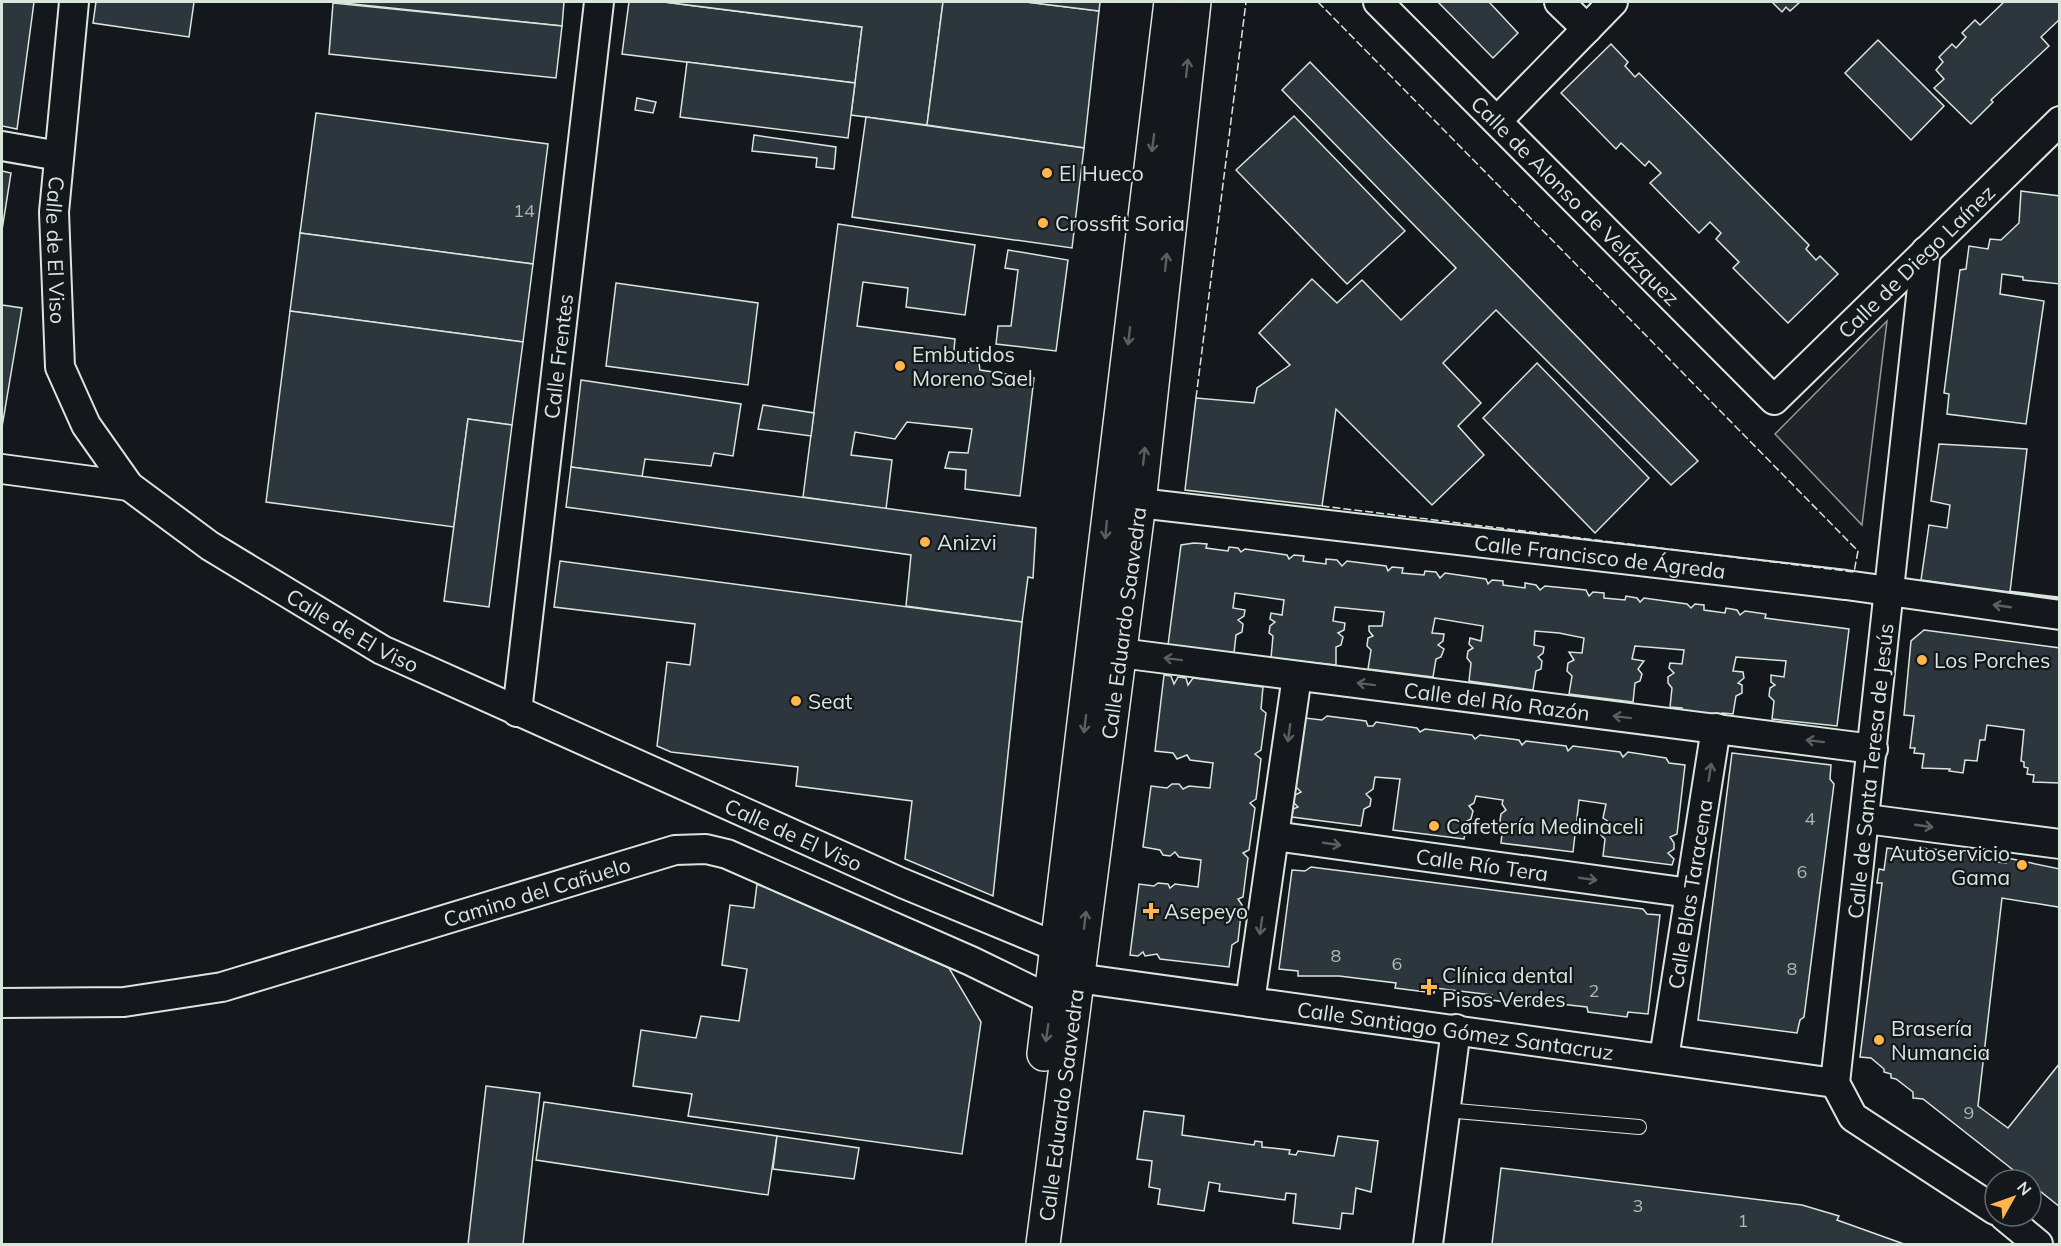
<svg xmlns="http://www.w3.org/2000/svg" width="2061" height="1246" viewBox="0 0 2061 1246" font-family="Mulish,sans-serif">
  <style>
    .green { fill: #202428; stroke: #939e99; stroke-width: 1.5 }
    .building { fill: #2c363c; stroke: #d8e6dc; stroke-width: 1.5 }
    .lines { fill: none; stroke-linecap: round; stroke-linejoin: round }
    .service-casing { stroke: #d8e6dc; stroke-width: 16 }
    .minor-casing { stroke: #d8e6dc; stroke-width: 32 }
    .primary-casing { stroke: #d8e6dc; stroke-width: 36 }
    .service { stroke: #14181c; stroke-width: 14 }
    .minor { stroke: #14181c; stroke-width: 28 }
    .primary { stroke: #14181c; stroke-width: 33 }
    .fence { stroke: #d8e6dc; stroke-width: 1.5; stroke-dasharray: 8 3; stroke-linecap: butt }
    .wall { stroke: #d8e6dc; stroke-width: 3 }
    .oneway { stroke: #59605f }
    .poi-dot { fill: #ffb74d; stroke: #14181c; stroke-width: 2 }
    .labels { text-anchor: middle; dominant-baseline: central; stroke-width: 4.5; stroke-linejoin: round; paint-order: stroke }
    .number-label { font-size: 18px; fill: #adbab4 }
    .poi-label { font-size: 21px; fill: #d8e6dc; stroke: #14181c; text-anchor: start }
    .street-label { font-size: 21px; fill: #d8e6dc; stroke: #14181c }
  </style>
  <rect width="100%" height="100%" fill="#14181c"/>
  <!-- green -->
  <polygon class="green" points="1887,321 1862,525 1775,434"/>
  <!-- building -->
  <g class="building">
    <polygon points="2,2 34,2 17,129 2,126"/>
    <polygon points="96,2 194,2 189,37 93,23"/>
    <polygon points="334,2 564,2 562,26"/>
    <polygon points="629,2 664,2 862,27 855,83 622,54"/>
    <polygon points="664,2 943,2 927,125 851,115 862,27"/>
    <polygon points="943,2 1026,2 1099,11 1084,148 927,125"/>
    <polygon points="1026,2 1100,2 1099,11"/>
    <polygon points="1438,2 1489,2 1518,33 1493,58"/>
    <polygon points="1772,2 1800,2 1790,11 1786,7 1782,12"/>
    <polygon points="2004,2 2060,2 2060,19 2041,37 2049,46 1991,100 1993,102 1971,124 1934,88 1944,79 1936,70 1943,62 1939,57 1952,44 1956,48 1966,37 1962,33 1975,20 1980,25"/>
    <polygon points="333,3 562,26 556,78 329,54"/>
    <polygon points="1878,40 1944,106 1911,140 1845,73"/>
    <polygon points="1611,44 1628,62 1625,66 1635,77 1639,73 1809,245 1806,249 1816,260 1820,256 1838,274 1788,323 1733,268 1739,262 1716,239 1721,233 1710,222 1699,233 1650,183 1661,173 1649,161 1645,166 1621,143 1616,149 1561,93"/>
    <polygon points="687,62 855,83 848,138 680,117"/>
    <polygon points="1310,62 1698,461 1671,485 1496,310 1443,363 1481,403 1458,426 1484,455 1432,505 1336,409 1322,506 1185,490 1196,398 1254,403 1257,388 1290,365 1259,333 1312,279 1337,303 1362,280 1401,320 1456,268 1282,90"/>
    <polygon points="637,98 656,102 653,113 635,110"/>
    <polygon points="316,113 548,144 533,264 300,233"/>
    <polygon points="1294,116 1405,231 1347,284 1236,170"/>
    <polygon points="866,117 1084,148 1072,248 852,217"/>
    <polygon points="754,135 836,147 834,169 816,167 817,158 752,151"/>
    <polygon points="2,171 11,173 2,230"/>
    <polygon points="2021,191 2060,196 2060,284 2023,280 2023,277 2002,274 2000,294 2044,301 2026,424 1947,414 1949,394 1944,393 1960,270 1966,269 1969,246 1988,249 1990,239 2001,240 2019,223"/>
    <polygon points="838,224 975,245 965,315 906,307 908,288 863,282 857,326 955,339 953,361 979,363 980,370 1034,378 1020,496 965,489 966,470 945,468 949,452 968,453 972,429 907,422 895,439 855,432 851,455 892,460 886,509 803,497"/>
    <polygon points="300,233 533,264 523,342 290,311"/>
    <polygon points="1008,250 1068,260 1056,351 996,344 998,326 1011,326 1018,270 1005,268"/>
    <polygon points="616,283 758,303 748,385 606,366"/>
    <polygon points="2,305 22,308 2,427"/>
    <polygon points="290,311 523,342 512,425 468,419 454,527 266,502"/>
    <polygon points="1537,363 1649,478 1595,533 1483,418"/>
    <polygon points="581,380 741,404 733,456 714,453 711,466 645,459 642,477 571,467"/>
    <polygon points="763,405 814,413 811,436 758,429"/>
    <polygon points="468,419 512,425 489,607 444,601"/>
    <polygon points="1939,444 2027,449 2010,592 1921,580 1929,525 1947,528 1950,505 1931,501"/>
    <polygon points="571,467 1036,528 1033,578 1028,577 1022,622 906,606 911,555 566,507"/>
    <polygon points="1194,543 1207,544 1206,548 1228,551 1229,547 1238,548 1241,552 1245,549 1287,555 1289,559 1294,555 1304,556 1303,561 1326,564 1326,559 1337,560 1342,566 1347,561 1386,566 1388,571 1392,567 1403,568 1402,573 1424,575 1425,571 1436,572 1440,578 1445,573 1486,579 1488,584 1492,580 1503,581 1503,585 1525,588 1525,583 1536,585 1540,590 1545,586 1586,590 1589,596 1593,592 1604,593 1604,598 1625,600 1626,596 1637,598 1640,602 1644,598 1687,604 1691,608 1695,604 1704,605 1704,610 1725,613 1726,608 1737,610 1740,615 1745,611 1766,614 1765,618 1849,629 1837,726 1772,719 1774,701 1769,696 1770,688 1775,685 1771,682 1771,675 1784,677 1786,661 1736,657 1733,671 1743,672 1744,678 1738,683 1742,685 1742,693 1736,696 1733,714 1722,713 1720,718 1682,713 1682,708 1670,707 1672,688 1668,683 1668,677 1674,673 1669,668 1670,663 1682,664 1684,650 1635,646 1632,659 1644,661 1638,669 1642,674 1640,681 1635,683 1633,702 1569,694 1572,676 1567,671 1568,663 1574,660 1569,652 1582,653 1584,638 1559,633 1535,631 1534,645 1544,647 1543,653 1538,657 1542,661 1541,669 1536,671 1533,690 1469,681 1471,663 1467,658 1468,651 1473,648 1469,644 1470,638 1481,641 1483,626 1435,618 1432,633 1444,634 1443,641 1438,645 1444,649 1441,657 1436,659 1433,677 1368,669 1371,650 1367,646 1368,638 1373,636 1369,631 1369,626 1382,626 1384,612 1335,607 1333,621 1345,623 1344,630 1338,633 1343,637 1341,645 1336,647 1336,665 1271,658 1273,636 1269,633 1270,626 1275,622 1270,619 1271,613 1282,615 1284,600 1235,593 1233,608 1245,610 1244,616 1238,620 1243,624 1242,632 1236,635 1234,653 1168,645 1181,545"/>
    <polygon points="560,561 1022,622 993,896 905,859 912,801 796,786 798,767 671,752 657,746 667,662 690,665 695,624 554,607"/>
    <polygon points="1924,630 2060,648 2060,783 2033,782 2034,775 2027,774 2028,768 2024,767 2024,762 2021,761 2024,730 1987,725 1985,740 1980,740 1977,761 1965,760 1963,773 1949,771 1950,769 1922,768 1924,754 1914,753 1915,748 1910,748 1914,716 1904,715 1911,641"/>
    <polygon points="1164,675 1171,676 1174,684 1178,677 1186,678 1188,685 1193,678 1263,687 1261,709 1266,713 1261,750 1255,754 1261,759 1256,799 1250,803 1255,808 1249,850 1243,853 1248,858 1243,897 1238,899 1242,905 1238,941 1232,945 1229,967 1160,959 1157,954 1145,956 1143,952 1138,956 1130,955 1139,884 1154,886 1158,883 1168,884 1170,888 1175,884 1198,887 1201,860 1179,857 1175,852 1170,856 1163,855 1160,850 1143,847 1151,786 1167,788 1172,784 1179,784 1183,789 1189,786 1210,788 1213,763 1190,760 1187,755 1177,759 1173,753 1155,751"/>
    <polygon points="1327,716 1366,721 1368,726 1373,726 1376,722 1417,728 1420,732 1425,729 1472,735 1475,739 1480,735 1519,740 1522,745 1526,741 1566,746 1568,751 1573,746 1620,752 1623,757 1628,752 1666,758 1669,763 1685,765 1677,834 1670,837 1674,843 1674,849 1668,853 1674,859 1672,865 1603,856 1605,839 1601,835 1603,826 1609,822 1603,818 1606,804 1579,800 1573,852 1501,843 1503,825 1500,821 1501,814 1506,810 1502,804 1503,800 1476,796 1474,803 1469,806 1473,811 1471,819 1467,821 1464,839 1393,830 1400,779 1375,777 1373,789 1366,794 1371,799 1370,806 1364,809 1361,826 1292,817 1293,809 1298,807 1293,802 1295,795 1301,792 1296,787 1305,718 1322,720"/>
    <polygon points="1732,753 1831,765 1830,779 1834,784 1804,1017 1800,1020 1797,1033 1698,1020"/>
    <polygon points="1887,848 1919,852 1920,848 1941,850 1940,855 1951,856 1952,851 1973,854 1972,859 2006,863 2007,858 2060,869 2060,910 2058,907 2002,898 1978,1106 2008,1128 2060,1063 2060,1207 2031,1184 2031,1180 2026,1180 1923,1099 1913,1098 1913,1092 1896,1079 1891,1078 1891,1074 1884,1072 1884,1069 1871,1058 1860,1057 1882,883 1877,883 1879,869 1884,870"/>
    <polygon points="1311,867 1643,909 1647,914 1660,915 1648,1014 1628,1012 1627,1017 1588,1012 1587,1007 1532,1001 1530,1005 1491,1000 1492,995 1435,988 1434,993 1395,988 1396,983 1339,976 1298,976 1298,971 1279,969 1292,870 1305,871"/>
    <polygon points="757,884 949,968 981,1022 962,1154 688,1116 692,1094 633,1086 641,1030 696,1038 701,1016 739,1021 747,969 722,965 730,905 754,908"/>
    <polygon points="486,1086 540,1093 523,1244 468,1244"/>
    <polygon points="544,1102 777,1136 768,1195 536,1160"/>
    <polygon points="1144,1111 1184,1116 1182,1135 1254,1145 1255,1141 1262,1142 1262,1147 1290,1150 1289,1154 1296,1155 1298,1151 1334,1156 1338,1136 1378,1141 1371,1192 1356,1188 1353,1214 1342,1213 1340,1229 1293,1223 1296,1194 1286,1193 1285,1200 1219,1191 1220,1184 1209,1182 1204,1211 1158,1204 1160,1189 1149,1187 1152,1161 1137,1159"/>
    <polygon points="777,1136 859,1148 854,1179 773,1169"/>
    <polygon points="1501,1168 1802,1205 1839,1216 1837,1220 1904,1244 1492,1244"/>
  </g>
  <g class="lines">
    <defs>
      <polyline id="service" points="1445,1110 1639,1127"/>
      <g id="minor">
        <path id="s1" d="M74,2L54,212L60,367L86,425L129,486L210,546L382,650L902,883L1057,947"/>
        <path id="s2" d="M1378,2L1774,400L2060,121"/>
        <polyline points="1559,2 1587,29"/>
        <polyline points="1497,121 1613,2"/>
        <polyline points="2,146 59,156"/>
        <polyline points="1926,251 1835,1083 1853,1117 1995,1210"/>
        <polyline points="2,469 129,486"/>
        <path id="s3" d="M1139,503L1846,585L2060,615"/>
        <path id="s4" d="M1120,653L1873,749"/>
        <path id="s5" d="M517,712L599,2"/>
        <polyline points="1866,819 2060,844"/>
        <path id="s6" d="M1274,836L1690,893"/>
        <path id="s7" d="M1077,978L1835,1083"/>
        <polyline points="1250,1002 1297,676"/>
        <path id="s8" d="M2,1003L124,1002L222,987L675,850L706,849L727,854L971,961L1051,1000"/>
        <path id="s9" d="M1664,1058L1716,728"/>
        <polyline points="2004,1216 2038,1244"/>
        <polyline points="1428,1244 1456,1029"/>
      </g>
      <g id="primary">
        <path d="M1044,1054C1087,703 1127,352 1171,2"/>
        <path id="s10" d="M1043,1244L1139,503L1194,2"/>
      </g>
    </defs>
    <!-- service casing -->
    <use href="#service" class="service-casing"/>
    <!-- minor casing -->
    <use href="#minor" class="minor-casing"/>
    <!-- primary casing -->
    <use href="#primary" class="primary-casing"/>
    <!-- service -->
    <use href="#service" class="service"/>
    <!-- minor -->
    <use href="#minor" class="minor"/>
    <!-- primary -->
    <use href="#primary" class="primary"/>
    <!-- fence -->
    <g class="fence">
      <polyline points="1318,2 1858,551 1854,572 1322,506"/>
      <polyline points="1196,398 1246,2"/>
    </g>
    <!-- wall -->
    <polyline class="wall" points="2010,592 2060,598"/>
  </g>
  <!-- one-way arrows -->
  <defs><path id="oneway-shaft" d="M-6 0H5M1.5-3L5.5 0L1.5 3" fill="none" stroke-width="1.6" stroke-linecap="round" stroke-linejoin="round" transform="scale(1.5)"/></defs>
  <g class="oneway">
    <use href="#oneway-shaft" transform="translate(1187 68) rotate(-84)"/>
    <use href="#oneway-shaft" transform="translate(1153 143) rotate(97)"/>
    <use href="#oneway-shaft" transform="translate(1166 262) rotate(-84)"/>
    <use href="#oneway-shaft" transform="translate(1129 336) rotate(97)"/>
    <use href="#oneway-shaft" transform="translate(1144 456) rotate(-84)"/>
    <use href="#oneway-shaft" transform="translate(1106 530) rotate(95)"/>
    <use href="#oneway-shaft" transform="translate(2002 606) rotate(-172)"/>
    <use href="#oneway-shaft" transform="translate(1173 659) rotate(-173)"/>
    <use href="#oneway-shaft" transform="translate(1366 684) rotate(-173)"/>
    <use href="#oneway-shaft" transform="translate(1622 717) rotate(-173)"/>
    <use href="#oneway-shaft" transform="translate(1085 724) rotate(97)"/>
    <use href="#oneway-shaft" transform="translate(1289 733) rotate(98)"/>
    <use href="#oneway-shaft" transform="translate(1815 741) rotate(-173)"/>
    <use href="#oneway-shaft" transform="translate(1710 772) rotate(-81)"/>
    <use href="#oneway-shaft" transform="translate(1924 826) rotate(8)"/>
    <use href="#oneway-shaft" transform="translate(1332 844) rotate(8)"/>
    <use href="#oneway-shaft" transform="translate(1588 879) rotate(8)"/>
    <use href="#oneway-shaft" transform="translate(1085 920) rotate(-83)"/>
    <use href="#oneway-shaft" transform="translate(1261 926) rotate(98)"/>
    <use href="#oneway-shaft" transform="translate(1047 1033) rotate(98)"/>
  </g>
  <!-- markers -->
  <g class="poi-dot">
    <circle cx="1047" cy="173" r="6"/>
    <circle cx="1043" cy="223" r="6"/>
    <circle cx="900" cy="366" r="6"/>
    <circle cx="925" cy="542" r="6"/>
    <circle cx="1922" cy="660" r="6"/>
    <circle cx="796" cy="701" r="6"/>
    <circle cx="1434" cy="826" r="6"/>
    <circle cx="2022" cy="865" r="6"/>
    <path d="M1148 902h6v6h6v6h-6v6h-6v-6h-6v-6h6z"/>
    <path d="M1426 978h6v6h6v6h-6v6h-6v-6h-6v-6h6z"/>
    <circle cx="1879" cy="1040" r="6"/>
  </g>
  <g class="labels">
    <!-- number labels -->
    <g class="number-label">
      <text x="524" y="210">14</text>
      <text x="1810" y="818">4</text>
      <text x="1802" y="871">6</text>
      <text x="1336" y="955">8</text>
      <text x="1397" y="963">6</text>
      <text x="1792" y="968">8</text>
      <text x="1594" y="990">2</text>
      <text x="1969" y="1112">9</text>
      <text x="1638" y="1205">3</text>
      <text x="1743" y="1220">1</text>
    </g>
    <!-- poi labels -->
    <g class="poi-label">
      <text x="1059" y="173">El Hueco</text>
      <text x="1055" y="223">Crossfit Soria</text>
      <text x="912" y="354">Embutidos<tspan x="912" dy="24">Moreno Sael</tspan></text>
      <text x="937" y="542">Anizvi</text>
      <text x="1934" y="660">Los Porches</text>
      <text x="808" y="701">Seat</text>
      <text x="1446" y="826">Cafetería Medinaceli</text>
      <text x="2010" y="853" text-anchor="end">Autoservicio<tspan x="2010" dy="24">Gama</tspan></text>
      <text x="1164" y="911">Asepeyo</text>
      <text x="1442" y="975">Clínica dental<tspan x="1442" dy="24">Pisos Verdes</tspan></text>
      <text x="1891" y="1028">Brasería<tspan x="1891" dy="24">Numancia</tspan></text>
    </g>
    <!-- street labels -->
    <g class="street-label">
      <text stroke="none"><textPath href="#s2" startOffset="280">Calle de Alonso de Velázquez</textPath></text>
      <text stroke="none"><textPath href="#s1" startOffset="249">Calle de El Viso</textPath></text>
      <text stroke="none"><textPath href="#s2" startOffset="760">Calle de Diego Laínez</textPath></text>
      <text stroke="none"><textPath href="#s5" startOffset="358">Calle Frentes</textPath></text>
      <text stroke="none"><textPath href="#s3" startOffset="464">Calle Francisco de Ágreda</textPath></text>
      <text stroke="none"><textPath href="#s10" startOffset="626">Calle Eduardo Saavedra</textPath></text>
      <text stroke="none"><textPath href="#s1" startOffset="771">Calle de El Viso</textPath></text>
      <text stroke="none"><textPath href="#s4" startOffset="380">Calle del Río Razón</textPath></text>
      <text transform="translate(1870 771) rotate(-84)">Calle de Santa Teresa de Jesús</text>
      <text stroke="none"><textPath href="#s1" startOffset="1257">Calle de El Viso</textPath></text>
      <text stroke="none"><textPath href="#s6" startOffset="210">Calle Río Tera</textPath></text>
      <text stroke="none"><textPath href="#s8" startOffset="550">Camino del Cañuelo</textPath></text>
      <text stroke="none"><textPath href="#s9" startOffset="166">Calle Blas Taracena</textPath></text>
      <text stroke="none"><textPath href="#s7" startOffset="382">Calle Santiago Gómez Santacruz</textPath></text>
      <text stroke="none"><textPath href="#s10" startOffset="140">Calle Eduardo Saavedra</textPath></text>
    </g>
  </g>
  <!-- border -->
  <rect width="2061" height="1246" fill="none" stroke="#d8e6dc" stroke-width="6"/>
  <!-- north arrow -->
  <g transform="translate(2013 1198) rotate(50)"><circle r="28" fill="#14181c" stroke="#626a69" stroke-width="1.5"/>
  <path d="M0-4.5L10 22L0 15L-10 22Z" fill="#ffb74d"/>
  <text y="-9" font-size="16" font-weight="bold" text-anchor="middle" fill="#d8e6dc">N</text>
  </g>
</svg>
